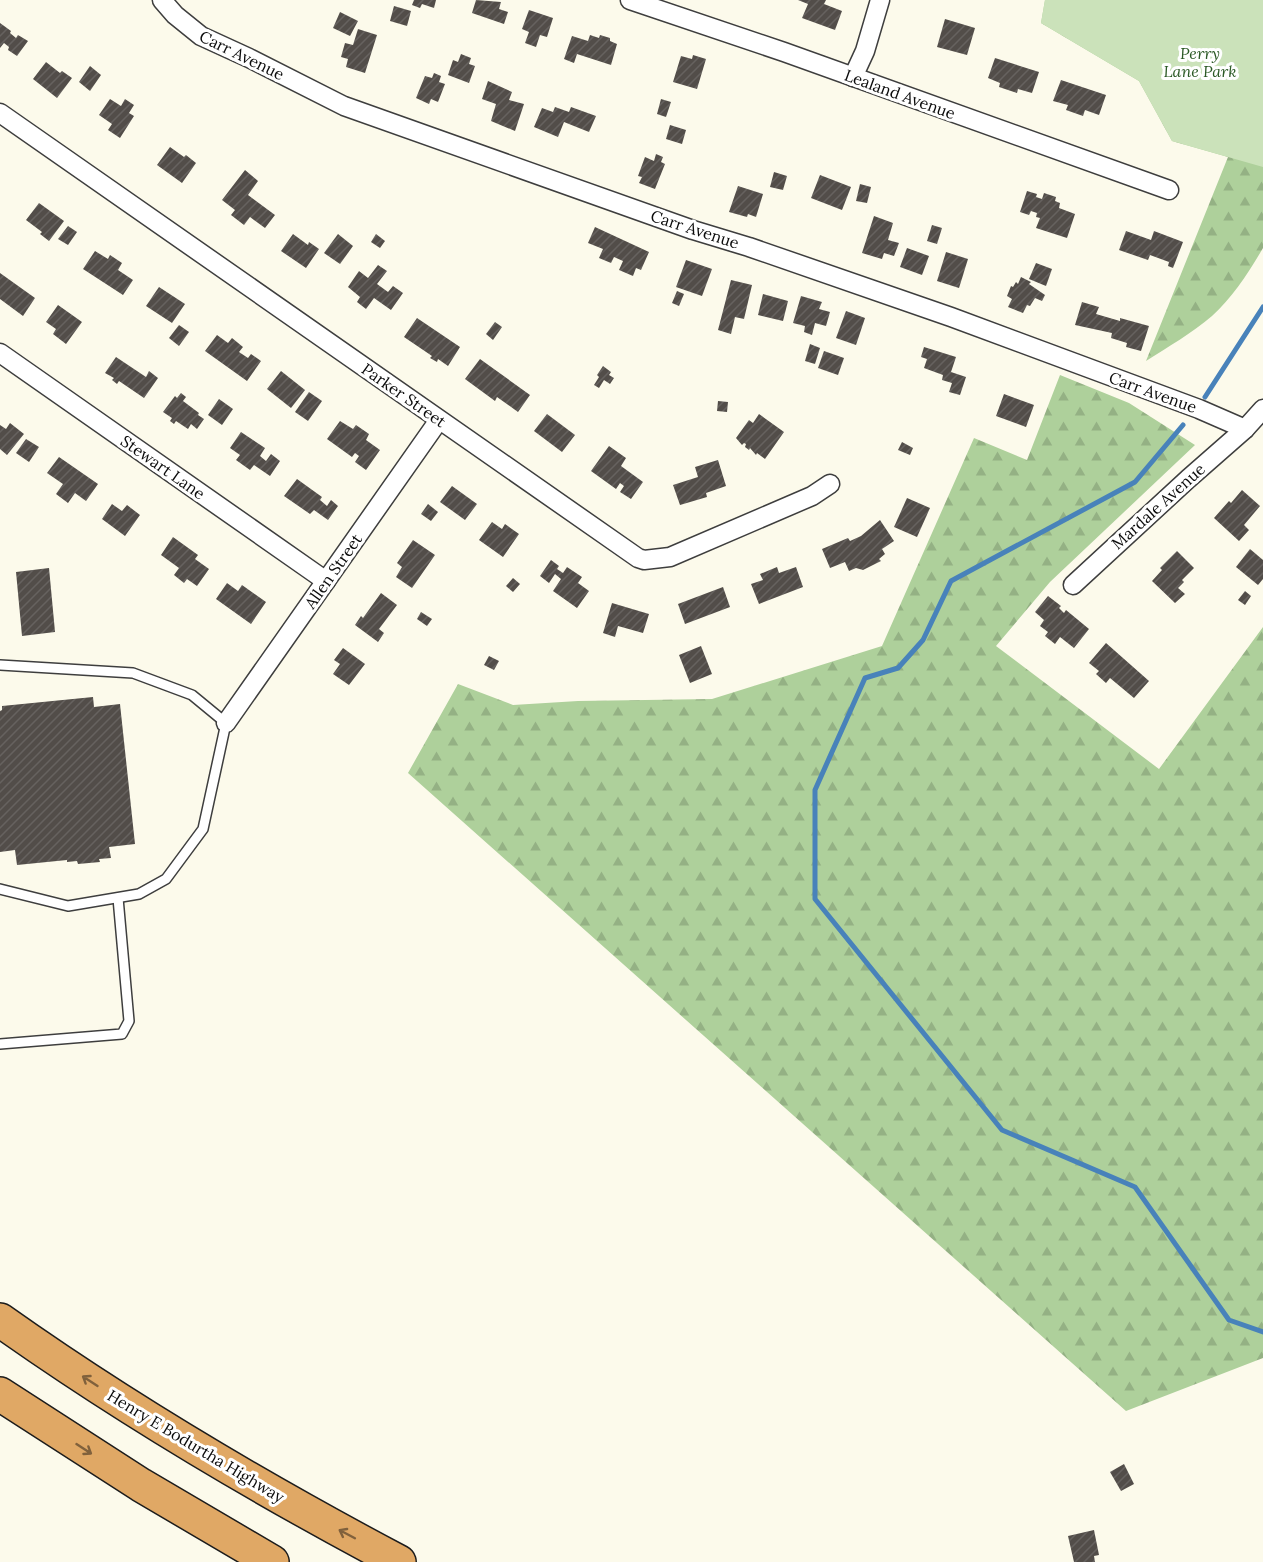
<svg xmlns="http://www.w3.org/2000/svg" width="1263" height="1562" viewBox="0 0 1263 1562" font-family="Lora,serif">
  <style>
    .forest { fill: url(#forest-firs) }
    .park { fill: #cbe2ba }
    .lines { fill: none; stroke-linecap: round; stroke-linejoin: round }
    .stream { stroke: #4882ba; stroke-width: 5 }
    .building { fill: url(#building-hatch) }
    .service-casing { stroke: #3e3e3e; stroke-width: 12 }
    .minor-casing { stroke: #3e3e3e; stroke-width: 21 }
    .motorway-casing { stroke: #1c1c1c; stroke-width: 36 }
    .service { stroke: #fff; stroke-width: 9 }
    .minor { stroke: #fff; stroke-width: 18 }
    .motorway { stroke: #e0a865; stroke-width: 33 }
    .oneway { stroke: #80613c }
    .labels { text-anchor: middle; dominant-baseline: central; stroke-width: 6; stroke-linejoin: round; paint-order: stroke }
    .park-label { font-size: 16px; font-style: italic; fill: #2b5925; stroke: #fff }
    .street-label { font-size: 16px; fill: #0b0b0b; stroke: #fff }
  </style>
  <defs>
    <pattern id="forest-firs" width="22" height="20" patternUnits="userSpaceOnUse" patternTransform="scale(1.5)"><rect width="22" height="20" fill="#aed09b"/><path d="M5 1l3.5 6h-7zM16 11l3.5 6h-7z" fill="#94b184"/></pattern>
    <pattern id="building-hatch" width="6" height="6" patternUnits="userSpaceOnUse" patternTransform="scale(1.5)"><rect width="6" height="6" fill="#524d49"/><path d="M-1 1l2-2M0 6l6-6M5 7l2-2" fill="none" stroke="#66625f"/></pattern>
  </defs>
  <rect width="100%" height="100%" fill="#fcfaeb"/>
  <!-- forest -->
  <g class="forest">
    <path d="M1045,0H1263V248C1249,272 1233,297 1212,316C1192,333 1168,347 1146,361L1228,157L1172,141L1139,81L1041,23Z"/>
    <polygon points="1060,375 1129,403 1195,445 1050,582 996,646 1159,769 1263,627 1263,1358 1126,1411 408,773 458,684 513,705 578,701 712,699 882,646 974,438 1027,460"/>
  </g>
  <!-- park -->
  <polygon class="park" points="1045,0 1263,0 1263,167 1172,141 1139,81 1041,23"/>
  <g class="lines">
    <!-- stream -->
    <g class="stream">
      <polyline points="1205,397 1263,307"/>
      <polyline points="1183,425 1135,482 951,581 923,640 898,668 865,678 815,790 815,899 1002,1130 1135,1187 1229,1320 1263,1332"/>
    </g>
  </g>
  <!-- building -->
  <g class="building">
    <polygon points="414,0 436,0 434,8 422,4 420,8 412,5"/>
    <polygon points="476,0 501,2 499,9 508,12 504,24 472,13"/>
    <polygon points="798,0 826,0 824,4 842,11 835,30 802,18 808,4"/>
    <polygon points="394,6 411,11 407,26 390,21"/>
    <polygon points="529,10 553,18 547,37 540,35 536,47 525,43 529,32 522,29"/>
    <polygon points="340,12 358,21 350,36 333,28"/>
    <polygon points="945,19 975,28 967,55 937,47"/>
    <polygon points="0,23 11,31 10,33 16,38 18,35 28,41 17,56 8,50 9,47 4,43 0,48"/>
    <polygon points="358,29 377,35 365,73 346,67 348,59 341,57 345,43 353,45"/>
    <polygon points="590,35 599,38 600,35 610,38 610,41 617,44 611,65 577,54 574,63 564,59 572,36 588,41"/>
    <polygon points="461,54 471,58 469,64 475,66 469,83 448,75 453,60 458,62"/>
    <polygon points="693,55 706,59 697,89 673,82 681,56 692,59"/>
    <polygon points="995,58 1039,72 1032,93 1018,89 1017,93 999,87 1000,83 988,78"/>
    <polygon points="46,62 60,73 62,71 72,78 57,98 33,79"/>
    <polygon points="90,66 101,75 90,91 79,82"/>
    <polygon points="434,73 441,76 439,82 445,84 438,102 431,99 429,104 416,98 425,76 432,78"/>
    <polygon points="1061,80 1106,95 1099,115 1085,110 1083,116 1066,110 1068,105 1053,101"/>
    <polygon points="488,81 512,92 509,100 524,104 515,131 491,121 496,104 482,99"/>
    <polygon points="110,99 121,106 125,99 134,105 129,113 134,116 120,138 108,130 112,124 99,115"/>
    <polygon points="661,99 671,102 666,117 657,114"/>
    <polygon points="555,107 569,112 571,107 596,116 589,132 564,122 558,137 534,127 542,108 553,112"/>
    <polygon points="670,125 686,130 682,144 666,139"/>
    <polygon points="170,147 184,157 186,155 196,163 182,183 157,165"/>
    <polygon points="656,154 663,157 661,162 665,164 655,189 639,183 642,177 638,176 645,157 654,161"/>
    <polygon points="245,170 258,181 248,195 275,215 265,228 250,217 244,225 231,215 235,210 222,200"/>
    <polygon points="774,172 787,176 783,190 770,187"/>
    <polygon points="820,175 851,187 842,210 811,198"/>
    <polygon points="860,184 871,187 867,203 856,201"/>
    <polygon points="738,186 763,194 756,217 748,214 747,217 729,212"/>
    <polygon points="1027,191 1037,194 1036,197 1042,199 1044,193 1056,197 1055,201 1060,203 1059,208 1075,214 1067,238 1036,228 1040,218 1036,217 1037,213 1031,211 1029,215 1020,212"/>
    <polygon points="39,203 64,221 49,241 40,234 42,232 26,220"/>
    <polygon points="874,216 893,223 888,240 899,243 894,256 884,253 882,259 862,253"/>
    <polygon points="932,225 942,228 937,244 927,241"/>
    <polygon points="68,226 77,232 68,245 58,239"/>
    <polygon points="595,227 649,252 641,270 636,268 633,276 619,270 623,261 614,257 611,263 599,258 603,249 588,243"/>
    <polygon points="1126,231 1151,240 1154,231 1183,242 1173,268 1168,266 1169,262 1150,255 1148,260 1119,250"/>
    <polygon points="293,234 308,245 309,242 319,249 306,268 281,251"/>
    <polygon points="338,234 353,246 340,264 324,253"/>
    <polygon points="376,234 385,241 380,248 371,242"/>
    <polygon points="907,248 929,256 922,275 900,267"/>
    <polygon points="95,251 108,259 110,255 122,263 118,270 133,280 123,295 83,269"/>
    <polygon points="946,252 968,259 959,288 937,281"/>
    <polygon points="686,260 712,269 702,296 676,287"/>
    <polygon points="1036,263 1052,269 1046,286 1029,279"/>
    <polygon points="378,265 387,271 377,284 388,292 393,286 403,293 391,310 374,298 366,309 357,302 360,297 348,287 359,271 368,278"/>
    <polygon points="0,273 35,298 23,316 0,299"/>
    <polygon points="1021,277 1031,282 1029,284 1045,295 1042,301 1035,298 1030,306 1027,305 1023,313 1008,307 1012,299 1007,296 1011,286 1013,287 1016,282 1018,284"/>
    <polygon points="731,280 752,285 744,319 735,317 731,334 718,330"/>
    <polygon points="159,287 185,304 172,323 146,306"/>
    <polygon points="677,291 684,294 679,306 672,303"/>
    <polygon points="763,294 788,301 783,321 758,315"/>
    <polygon points="801,296 822,302 819,309 830,312 826,326 815,323 812,335 804,332 805,326 793,323"/>
    <polygon points="1082,302 1099,307 1096,314 1120,321 1120,318 1149,326 1141,351 1126,347 1127,343 1111,338 1112,333 1075,325"/>
    <polygon points="58,305 82,322 66,344 53,334 56,329 46,322"/>
    <polygon points="846,311 865,318 856,345 836,338"/>
    <polygon points="417,318 460,347 448,366 438,359 437,362 430,358 432,356 404,337"/>
    <polygon points="495,322 502,327 493,340 486,334"/>
    <polygon points="179,325 189,332 179,346 169,338"/>
    <polygon points="217,335 228,343 232,338 243,347 239,352 248,358 251,354 261,361 247,381 205,351"/>
    <polygon points="810,344 820,348 815,364 805,361"/>
    <polygon points="924,347 956,357 951,372 966,377 960,395 949,392 952,383 942,380 943,375 924,368 927,359 921,357"/>
    <polygon points="824,351 844,358 838,375 818,368"/>
    <polygon points="116,357 146,377 149,371 158,378 144,398 119,381 117,384 112,380 114,378 105,373"/>
    <polygon points="480,359 530,395 518,412 497,397 495,401 465,379"/>
    <polygon points="603,366 611,372 609,375 614,378 610,384 604,380 599,388 594,385 599,377 597,375"/>
    <polygon points="281,371 305,390 291,408 267,389"/>
    <polygon points="309,392 322,401 308,421 295,412"/>
    <polygon points="181,393 186,397 183,401 199,413 198,415 204,419 197,429 191,424 188,429 176,421 174,424 170,421 172,418 163,412 175,396 177,398"/>
    <polygon points="1004,394 1034,405 1026,427 996,416"/>
    <polygon points="219,399 233,409 222,425 208,415"/>
    <polygon points="718,401 728,402 727,412 717,411"/>
    <polygon points="547,414 575,435 562,452 534,431"/>
    <polygon points="759,414 784,432 765,459 757,453 756,455 750,448 749,450 745,447 746,444 744,443 742,445 736,438 749,420 753,423"/>
    <polygon points="340,421 353,429 356,425 369,434 366,440 380,450 366,470 355,462 359,456 355,453 352,457 327,439"/>
    <polygon points="10,423 24,434 7,455 0,449 0,425 6,429"/>
    <polygon points="241,432 265,448 260,456 266,461 271,454 280,461 270,476 254,465 250,470 236,460 240,455 230,448"/>
    <polygon points="26,439 39,447 29,462 16,453"/>
    <polygon points="902,442 913,448 910,455 898,450"/>
    <polygon points="609,446 626,458 621,466 643,482 631,499 620,492 624,486 620,483 616,489 591,471"/>
    <polygon points="59,457 98,484 86,501 75,493 68,503 56,494 63,484 47,473"/>
    <polygon points="718,460 726,486 706,493 707,497 680,505 673,485 698,477 695,467"/>
    <polygon points="297,479 322,497 320,500 327,506 331,500 338,506 328,520 314,510 310,514 284,496"/>
    <polygon points="452,486 477,504 465,520 440,502"/>
    <polygon points="1242,490 1260,506 1244,525 1249,530 1239,541 1214,518 1229,501 1231,503"/>
    <polygon points="907,498 930,508 917,537 894,527"/>
    <polygon points="112,504 122,511 127,505 140,515 125,536 102,519"/>
    <polygon points="428,504 438,512 431,521 421,514"/>
    <polygon points="880,520 894,541 882,549 885,554 879,559 881,561 863,570 856,568 849,571 845,562 830,568 822,549 848,538 850,541 861,536"/>
    <polygon points="492,522 502,529 505,524 519,534 503,557 479,540"/>
    <polygon points="173,537 198,555 195,559 209,569 197,586 187,579 184,583 174,575 179,568 161,555"/>
    <polygon points="413,540 435,555 412,588 396,577 402,567 397,563"/>
    <polygon points="1250,549 1263,560 1263,579 1258,585 1236,567"/>
    <polygon points="1177,551 1194,568 1182,580 1184,582 1178,588 1185,594 1175,603 1152,581 1162,570 1160,568"/>
    <polygon points="551,560 559,566 557,569 563,573 567,567 582,577 578,583 589,591 577,608 553,591 561,579 555,574 549,583 540,576"/>
    <polygon points="777,567 779,573 796,567 803,587 759,604 751,584 763,580 760,574"/>
    <polygon points="49,568 55,632 22,636 16,572"/>
    <polygon points="513,578 520,584 513,592 506,586"/>
    <polygon points="227,583 238,591 242,585 266,602 251,624 216,599"/>
    <polygon points="723,587 730,607 685,624 678,604"/>
    <polygon points="1245,591 1251,596 1245,605 1238,600"/>
    <polygon points="381,593 397,605 379,629 384,633 378,642 355,625 361,616 363,618"/>
    <polygon points="1048,596 1061,606 1059,608 1064,613 1066,610 1089,629 1074,648 1060,637 1055,644 1045,636 1048,632 1040,626 1044,620 1035,612"/>
    <polygon points="612,603 649,614 643,633 618,626 615,637 603,633"/>
    <polygon points="421,612 432,619 427,626 417,619"/>
    <polygon points="1106,643 1149,681 1134,698 1110,678 1106,683 1096,674 1099,671 1089,663"/>
    <polygon points="701,646 712,674 690,683 679,655"/>
    <polygon points="343,648 365,664 349,685 333,674 340,664 334,660"/>
    <polygon points="489,656 499,661 494,670 484,665"/>
    <polygon points="93,697 94,707 120,704 135,844 109,847 111,858 99,859 100,862 78,864 77,861 67,862 67,860 17,865 15,850 0,852 0,711 2,710 2,706"/>
    <polygon points="1124,1464 1134,1484 1121,1491 1110,1472"/>
    <polygon points="1094,1530 1099,1555 1094,1556 1095,1562 1074,1562 1068,1536"/>
  </g>
  <g class="lines">
    <defs>
      <g id="service">
        <polyline points="0,665 133,673 192,695 226,723 203,829 166,879 139,894 68,906 0,889"/>
        <polyline points="0,1044 122,1034 129,1021 118,898"/>
      </g>
      <g id="minor">
        <polyline points="162,0 175,15 201,36 249,58 344,106 693,230 749,247 951,317 1199,409 1245,429"/>
        <polyline points="630,0 784,52 1169,190"/>
        <polyline points="853,77 865,51 880,0"/>
        <polyline points="0,113 638,558 644,560 670,557 812,496 830,484"/>
        <polyline points="0,353 326,581"/>
        <polyline points="1073,585 1188,479 1245,429 1263,409"/>
        <polyline points="226,723 439,420"/>
      </g>
      <g id="motorway">
        <path d="M0,1320C127,1410 261,1489 399,1562"/>
        <polyline points="0,1394 141,1485 272,1562"/>
      </g>
    </defs>
    <!-- service casing -->
    <use href="#service" class="service-casing"/>
    <!-- minor casing -->
    <use href="#minor" class="minor-casing"/>
    <!-- motorway casing -->
    <use href="#motorway" class="motorway-casing"/>
    <!-- service -->
    <use href="#service" class="service"/>
    <!-- minor -->
    <use href="#minor" class="minor"/>
    <!-- motorway -->
    <use href="#motorway" class="motorway"/>
  </g>
  <!-- one-way arrows -->
  <defs><path id="oneway-shaft" d="M-6 0H5M1.5-3L5.5 0L1.5 3" fill="none" stroke-width="1.6" stroke-linecap="round" stroke-linejoin="round" transform="scale(1.5)"/></defs>
  <g class="oneway">
    <use href="#oneway-shaft" transform="translate(90 1381) rotate(-147)"/>
    <use href="#oneway-shaft" transform="translate(84 1449) rotate(33)"/>
    <use href="#oneway-shaft" transform="translate(347 1534) rotate(-152)"/>
  </g>
  <g class="labels">
    <!-- park labels -->
    <g class="park-label">
      <text x="1200" y="53">Perry<tspan x="1200" dy="18">Lane Park</tspan></text>
    </g>
    <!-- street labels -->
    <g class="street-label">
      <text transform="translate(242 55) rotate(26)">Carr Avenue</text>
      <text transform="translate(900 94) rotate(20)">Lealand Avenue</text>
      <text transform="translate(695 229) rotate(18)">Carr Avenue</text>
      <text transform="translate(1153 392) rotate(20)">Carr Avenue</text>
      <text transform="translate(404 395) rotate(35)">Parker Street</text>
      <text transform="translate(163 467) rotate(35)">Stewart Lane</text>
      <text transform="translate(1158 506) rotate(-42)">Mardale Avenue</text>
      <text transform="translate(333 571) rotate(-55)">Allen Street</text>
      <text transform="translate(196 1446) rotate(31)">Henry E Bodurtha Highway</text>
    </g>
  </g>
</svg>
